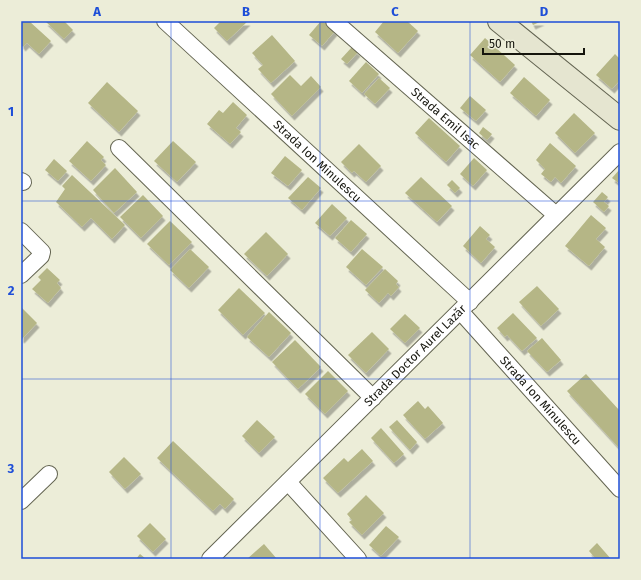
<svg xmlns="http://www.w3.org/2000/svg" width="641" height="580" viewBox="0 0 641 580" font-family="'Fira Sans',sans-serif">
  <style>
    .building { fill: #b5b686; filter: url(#shadow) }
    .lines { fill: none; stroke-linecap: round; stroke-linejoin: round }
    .street-casing { stroke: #646552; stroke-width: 18 }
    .secondary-casing { stroke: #646552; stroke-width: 24 }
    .street { stroke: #fff; stroke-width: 16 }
    .secondary { stroke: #e5e5d0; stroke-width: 22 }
    .grid { fill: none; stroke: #1d4ed8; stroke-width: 1; stroke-opacity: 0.55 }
    .labels { text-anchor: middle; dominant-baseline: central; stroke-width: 4; stroke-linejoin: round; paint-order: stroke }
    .street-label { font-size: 12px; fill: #15150d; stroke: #ecedd8 }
    .neatline { fill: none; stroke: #1d4ed8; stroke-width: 1.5 }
    .grid-label { font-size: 13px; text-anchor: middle; font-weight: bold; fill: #1d4ed8 }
  </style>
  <defs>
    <filter id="shadow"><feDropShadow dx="2.5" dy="4.5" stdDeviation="0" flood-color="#0004"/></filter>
  </defs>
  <rect width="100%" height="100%" fill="#ecedd8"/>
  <!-- building -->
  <g class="building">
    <polygon points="23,21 29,21 51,41 39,54 27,43 23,47 21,44 21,24"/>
    <polygon points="45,21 64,21 73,30 64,39"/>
    <polygon points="221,21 248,21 227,41 214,28"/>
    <polygon points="321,21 323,21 335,31 322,46 309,35"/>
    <polygon points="384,21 407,21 418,31 398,53 375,32"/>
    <polygon points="531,21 542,21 533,25"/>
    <polygon points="272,35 295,61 271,83 258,69 263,65 252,53"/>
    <polygon points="485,38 515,65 500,82 470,55"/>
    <polygon points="352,47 358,52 347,64 341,59"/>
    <polygon points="615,54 620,59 620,70 618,73 620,75 620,80 612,89 596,75"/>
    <polygon points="366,62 379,74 362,93 349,81"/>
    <polygon points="290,75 301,86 311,76 321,87 292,116 271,94"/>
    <polygon points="524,77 550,100 536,116 510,93"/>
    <polygon points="379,78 390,88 375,104 364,94"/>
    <polygon points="107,82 138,111 119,132 88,103"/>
    <polygon points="470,96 486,110 476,121 460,108"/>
    <polygon points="233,102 247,115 236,128 241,132 230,144 207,124 219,110 223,113"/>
    <polygon points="574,113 595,133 575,153 555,133"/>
    <polygon points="429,118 460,146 446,162 415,133"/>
    <polygon points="483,127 492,134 487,140 479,133"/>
    <polygon points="87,141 104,157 101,160 106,165 91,181 69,161"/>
    <polygon points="173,141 196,162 177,182 154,161"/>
    <polygon points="550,143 576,166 561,183 555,177 551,182 541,174 545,169 536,160"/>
    <polygon points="359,144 381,166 366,182 354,171 352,173 341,162"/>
    <polygon points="285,156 302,170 288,186 271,173"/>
    <polygon points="474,158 487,170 473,186 460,174"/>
    <polygon points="54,159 67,171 58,181 45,170"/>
    <polygon points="115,168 137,192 114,213 93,190"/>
    <polygon points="620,169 620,184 612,178"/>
    <polygon points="72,175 125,225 112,239 91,218 82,227 56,202 65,189 62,186"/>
    <polygon points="308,177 321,188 302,210 288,198"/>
    <polygon points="421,177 452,206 437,222 405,193"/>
    <polygon points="452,180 460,188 455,193 447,185"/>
    <polygon points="602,192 608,197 604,202 609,206 604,212 593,202"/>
    <polygon points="143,195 163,216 141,238 120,217"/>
    <polygon points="332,204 347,218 330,236 315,223"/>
    <polygon points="591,215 606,228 596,239 605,247 589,266 565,246"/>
    <polygon points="351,220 367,234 351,252 335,238"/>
    <polygon points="170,221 192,242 169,265 147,244"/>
    <polygon points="480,226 490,235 486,239 495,247 481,263 463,246"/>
    <polygon points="266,232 288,254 267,276 244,254"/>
    <polygon points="190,249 209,267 189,288 170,270"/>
    <polygon points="362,249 383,267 366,285 346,267"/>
    <polygon points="47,268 60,280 57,283 61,288 48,303 32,289 41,280 38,277"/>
    <polygon points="385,269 398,281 396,284 399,287 391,296 388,293 379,303 365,290"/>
    <polygon points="537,286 559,309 541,326 519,302"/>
    <polygon points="239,288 265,313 243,335 218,310"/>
    <polygon points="21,307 37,323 22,339 21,338"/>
    <polygon points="269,312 291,333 269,357 247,337"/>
    <polygon points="513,313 537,338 522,351 507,335 505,337 497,328"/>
    <polygon points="405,314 420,328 405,343 390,329"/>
    <polygon points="372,332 389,349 366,373 348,355"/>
    <polygon points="542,338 561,360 547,372 527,351"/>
    <polygon points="295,340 321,367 298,389 272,362"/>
    <polygon points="328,371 348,391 325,414 305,394"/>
    <polygon points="586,374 620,411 620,449 567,391"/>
    <polygon points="418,401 425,409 428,406 443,423 425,439 403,415"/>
    <polygon points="257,420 275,437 259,453 242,436"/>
    <polygon points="397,420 417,442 410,450 389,427"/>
    <polygon points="381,428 404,454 394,463 371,438"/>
    <polygon points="173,441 234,499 225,509 220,504 213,511 157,458"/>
    <polygon points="362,449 373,461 338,493 323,478 344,458 348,462"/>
    <polygon points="124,457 141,474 125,489 109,472"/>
    <polygon points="366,495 384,513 362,535 349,522 352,520 347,514"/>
    <polygon points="150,523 166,539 153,552 137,536"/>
    <polygon points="386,526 399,537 381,556 369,545"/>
    <polygon points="597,543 611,559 596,559 589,551"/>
    <polygon points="264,544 277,559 247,559"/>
    <polygon points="140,554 146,559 136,559"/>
  </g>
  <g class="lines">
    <defs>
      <g id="street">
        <path id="s1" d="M165,21L470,302"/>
        <path id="s2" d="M334,21L556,215"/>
        <polyline points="119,148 373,398"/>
        <polyline points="21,181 23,182"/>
        <polyline points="21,231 42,252 41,256 21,275"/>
        <path id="s3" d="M461,312L620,489"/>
        <polyline points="288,482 358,559"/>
        <polyline points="21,501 49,474"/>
        <path id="s4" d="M210,559L620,152"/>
      </g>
      <polyline id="secondary" points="499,21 620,119"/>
    </defs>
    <!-- street casing -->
    <use href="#street" class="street-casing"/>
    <!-- secondary casing -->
    <use href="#secondary" class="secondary-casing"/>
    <!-- street -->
    <use href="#street" class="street"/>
    <!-- secondary -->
    <use href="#secondary" class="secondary"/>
  </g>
  <!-- grid -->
  <path class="grid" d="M171,21V559M320,21V559M470,21V559M21,201H620M21,379H620"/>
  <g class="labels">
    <!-- street labels -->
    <g class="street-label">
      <text stroke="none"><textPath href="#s2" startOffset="148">Strada Emil Isac</textPath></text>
      <text stroke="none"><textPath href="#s1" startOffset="207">Strada Ion Minulescu</textPath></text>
      <text stroke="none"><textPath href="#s4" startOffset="289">Strada Doctor Aurel Lazăr</textPath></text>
      <text stroke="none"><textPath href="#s3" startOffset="119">Strada Ion Minulescu</textPath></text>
    </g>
  </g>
  <!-- border -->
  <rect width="641" height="580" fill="none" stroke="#ecedd8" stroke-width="44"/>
  <!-- scale -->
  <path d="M483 48v6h101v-6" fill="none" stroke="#15150d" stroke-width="2"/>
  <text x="489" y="48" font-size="12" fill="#15150d" stroke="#ecedd8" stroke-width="3" paint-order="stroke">50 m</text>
  <rect x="22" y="22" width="597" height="536" class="neatline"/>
  <g class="grid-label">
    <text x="97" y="16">A</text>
    <text x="246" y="16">B</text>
    <text x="395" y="16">C</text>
    <text x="544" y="16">D</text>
    <text x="11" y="116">1</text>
    <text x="11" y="295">2</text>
    <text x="11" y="473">3</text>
  </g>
</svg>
